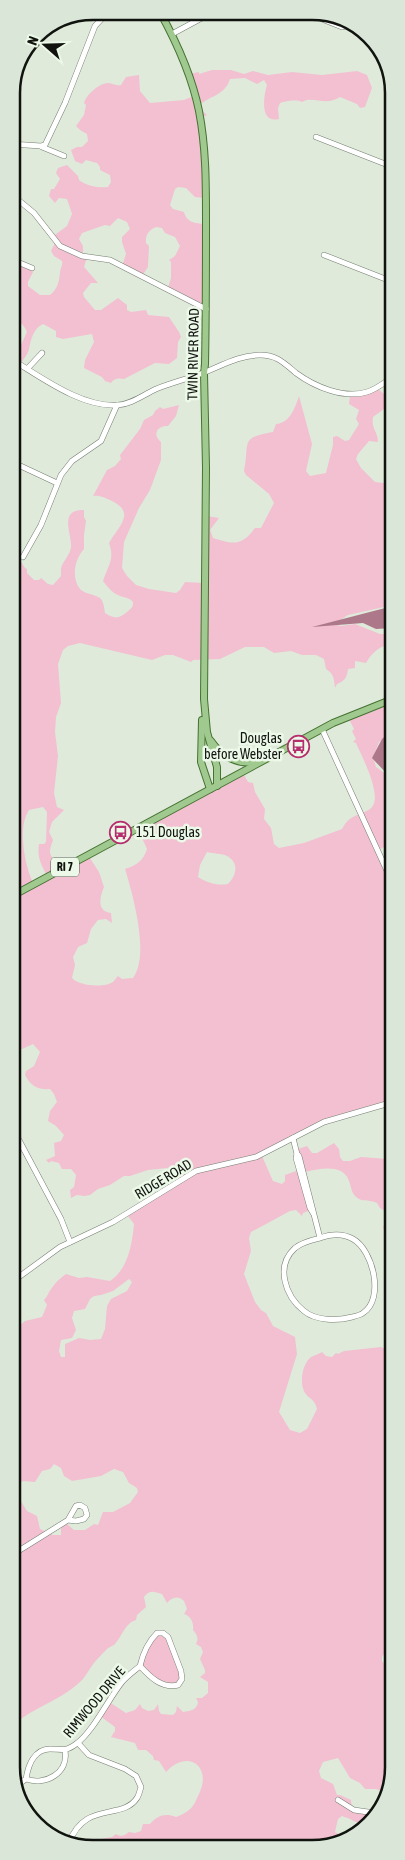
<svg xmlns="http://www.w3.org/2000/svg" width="405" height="1860" viewBox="0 0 405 1860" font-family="'Asap Condensed',sans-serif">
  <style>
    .green { fill: #f2c0d1; fill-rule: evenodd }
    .water { fill: #ac788a }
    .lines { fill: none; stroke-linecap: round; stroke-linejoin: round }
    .minor-casing { stroke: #747e70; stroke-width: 6 }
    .major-casing { stroke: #457231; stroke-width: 8 }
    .minor { stroke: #fff; stroke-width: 5 }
    .major { stroke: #a0c98f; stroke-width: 6 }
    .labels { text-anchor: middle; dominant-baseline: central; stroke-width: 5; stroke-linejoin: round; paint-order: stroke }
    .shield { fill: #ecf8e8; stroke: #52584f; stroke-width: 1 }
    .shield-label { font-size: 12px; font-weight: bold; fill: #10130e }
    .street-label { font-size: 14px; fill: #10130e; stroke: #ecf8e8 }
    .poi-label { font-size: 14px; fill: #10130e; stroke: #ecf8e8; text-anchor: end }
    .rim { fill: none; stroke: #10130e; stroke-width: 2.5 }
  </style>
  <rect width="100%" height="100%" fill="#dfeadb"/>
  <!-- green -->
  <g class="green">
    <path d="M212,70H231L244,74L253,71L268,75L292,72L322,75L357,71L367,75L372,88L365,107L360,108L357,104L340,97C325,107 313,95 302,102C297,99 285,101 280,103L278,108L279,119C260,124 263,97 267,85L264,80L257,84L245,78L230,79C224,97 209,95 198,107L207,115L200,118L204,198L195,197L186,188L178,187L175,189L170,205L173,209L184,212C187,223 195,223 205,224V308L168,288L171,278V262L169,260L175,256L180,246L175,237L165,233L162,228L156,227C149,230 145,235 146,243L149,246L148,267L142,276L122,266L126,254L122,242V237L130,229L127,222L118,218L110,226L105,225L82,233L79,239L83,246V255L87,257L84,267L98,283H91L83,293L84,297L95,310H101L118,298L127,305V310L131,312L146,310L148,315L169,317L179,332L181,337L178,342L177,358L169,364L155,363L124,379C119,378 114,378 111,383L105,381L102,377L84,368L85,360L94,342L92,334L63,339L56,337V331L43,324C33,329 31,339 29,349C28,354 23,360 20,364L11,357L19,349L27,332C24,324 19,321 11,319V277L16,261L31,268L33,272L28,282V286L40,295H50C58,288 59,282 60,273C60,268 63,266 62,261L54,256L51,251L55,243L52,237L67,226L72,214L67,199L59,198L55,203L49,196L51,189H54L60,179L56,173L58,168L67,165L78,176L79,180C87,186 97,188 108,187L111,182L110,175L100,170V167L97,163L86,160L82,164L75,161L71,150L77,147H82L88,141L87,134L80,130L76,126L84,115L86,105L84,103C87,94 99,83 109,83C114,84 117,86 121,85L126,77L139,75L140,91L150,103L184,100L194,96L189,74L199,72V74Z"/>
    <path d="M378,389C396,402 387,407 373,417C371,430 378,431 378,442L369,441L358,454L356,459L361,468L375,482L383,483L393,479V605L348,615L334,624L341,626L355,624L380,634H384L393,629V644C381,645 372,652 366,663L355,661V668L348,669C347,677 345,681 337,684L335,688C334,679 334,674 326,669L324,659L316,655H302L291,651L274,653L264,647H245L220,659L193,660L191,662L173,655H165L152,660L80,643L68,646L63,650L58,664L61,703L56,717L55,732L58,756L54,793L57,807L64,810L52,822L49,832L53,840C46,858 52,856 64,867L88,855L99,872L104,887C100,897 96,911 111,913L112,923L106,919L98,920L91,929L87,943L78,947L73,957L75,965L72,978C79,986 104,988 113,982C115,980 116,978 118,976L122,979L133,978C150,956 133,895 125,869C137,865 143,861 147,849L138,829L243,773L248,782L253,783L255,792L265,809L264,819L271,828L274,844L279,848L304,843L342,829C350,814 357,817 370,809C385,799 361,755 356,743L353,742L356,739L352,731L354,729L350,721L351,716L393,700V732L379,742L373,758L376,767L393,779V847L386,846L377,851L393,884V1118L390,1105L342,1116L311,1129L262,1156L273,1181L282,1184L285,1181V1175L302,1169L298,1149L307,1146L312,1153H317L334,1143L339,1149L340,1157L343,1161H350L361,1157L388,1159L392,1154L389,1145L393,1134V1242L386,1236L383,1227L388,1217V1213L380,1208L377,1203C369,1199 362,1203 355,1196C351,1191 351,1186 349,1181C343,1163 319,1169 305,1172L313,1209L303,1213L302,1216L296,1210L290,1211L251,1232L249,1238L251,1251L244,1274L255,1302L261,1310L266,1313L273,1326L295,1337L297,1354L279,1412L290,1430L300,1433L307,1429L317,1409C314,1398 310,1400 305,1393C299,1384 302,1364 311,1357C315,1355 319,1354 322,1352L326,1356L332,1357L336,1353L338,1354L344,1351L381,1347L386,1349L393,1337L394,1640L382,1657V1661L394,1676V1772L384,1792L376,1789H365L360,1783L350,1778L338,1758L323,1762L319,1771L321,1778L333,1784L337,1795H340L351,1800L352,1809L367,1814L363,1826C356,1822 351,1819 342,1816L338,1819L335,1832L344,1837L322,1848L95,1847L101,1839L112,1837L116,1834C121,1837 124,1836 129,1832L135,1833L141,1831L143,1824H150C158,1815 165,1813 176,1817C181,1815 186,1813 190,1809C194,1806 196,1800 198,1796C214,1766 187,1748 166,1772L159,1761L154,1760L153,1756L146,1750H138L135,1743L111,1737L115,1731V1727L100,1716L109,1702L126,1713L135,1710L140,1704L142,1708L148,1711L154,1710L158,1704L159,1711L161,1714L173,1715L176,1712L177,1706L183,1712C190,1711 197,1710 198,1702L196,1698H202L208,1693V1682L200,1677L205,1673V1670L200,1659L203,1652L201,1647L196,1644C199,1638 197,1635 193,1630C194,1623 191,1616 184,1614L187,1609L184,1601C178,1595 172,1597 167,1603L162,1594C154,1592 150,1589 144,1597L146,1607L137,1615L136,1620C125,1623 122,1637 114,1645C112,1646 109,1647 107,1649C103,1653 98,1658 94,1663C90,1668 87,1674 83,1679C63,1700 33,1707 12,1726V1332L25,1321L42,1317L47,1305L44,1300C48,1296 48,1293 51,1289C55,1283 60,1278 66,1274L79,1278L87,1277L110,1281C128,1269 132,1245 134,1224L128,1216L179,1181L172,1170L167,1168L148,1170L130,1176H124L110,1185L98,1189L90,1195L84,1196L77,1195L71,1198L70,1190L74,1187L76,1175L71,1169H62L59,1163L51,1161L49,1163L46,1160L55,1156L54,1143L61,1141L64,1135L56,1126L48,1121L50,1111L57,1102L54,1094L50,1089C37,1090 31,1086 25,1075L26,1071L34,1066L40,1052L33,1044L22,1049L12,1048V944L15,937L12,925V547L25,568L27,569V573L34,580H39L41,578L48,584L53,585L61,576C61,573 61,571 61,568C63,561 70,555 71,547C72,534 58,509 84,510V517L86,521L84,535V549C74,560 71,579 81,590C86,594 94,594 100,598C104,602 104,607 105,613C114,619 119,619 127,612C131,608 133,608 133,602C129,597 124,598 118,595C111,592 107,586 103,581C108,565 115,560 109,543C117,528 137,513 112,501C105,498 100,495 93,496L107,470L115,466L121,459L120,455L140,429L144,420L153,415L155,411L160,407L163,409L179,405L176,416L168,426C157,425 152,435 161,442V460L150,490L139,508L124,542L122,568L127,576L136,585L149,589L176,593L180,590L185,582L204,583L207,516L219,518L210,530L213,538C233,544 241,547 255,528H261L274,503L269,494L246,475L244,471C250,442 239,438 273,432L276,424C290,423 295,408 299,396L312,444L306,471L310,476L326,473L333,445V437L337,436L345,441L349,440L359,424L356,419L359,410L349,404L350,395ZM43,807L47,812L46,842L44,844H39C37,858 41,864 47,876L33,883C25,866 17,827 29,810ZM207,852C213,854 222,853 227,856C240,863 236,876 228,884C217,886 208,883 198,877L200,865ZM129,1279L132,1282L127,1291L111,1299L107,1306L105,1329L101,1339L90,1340L79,1338L65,1344V1357H61L59,1351L61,1340L72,1338L76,1330L72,1318L74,1311L85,1309L90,1299L94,1296L101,1295L113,1291ZM54,1464L61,1468L64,1476L72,1481L101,1476L114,1469L123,1472L129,1483L137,1488L138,1492L130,1503L113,1512H103L98,1525L94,1524L85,1530H74L66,1523C60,1525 61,1529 61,1535H53L40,1529L37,1516L27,1511L16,1493L18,1484L23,1481L35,1482L42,1471L50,1469Z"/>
    <polygon points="161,1632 167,1635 181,1679 174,1687 165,1687 140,1666 147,1645"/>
  </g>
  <!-- water -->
  <g class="water">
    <polygon points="393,606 393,628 376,629 363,623 312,627"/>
    <polygon points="393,729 393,777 389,776 372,758 382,739"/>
  </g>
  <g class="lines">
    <defs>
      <g id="minor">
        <polyline points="309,14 342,27 350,25"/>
        <polyline points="172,34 211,13"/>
        <polyline points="316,137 393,167"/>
        <polyline points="11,144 41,146 45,145 65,103 95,26 109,11"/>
        <polyline points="42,147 64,156"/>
        <polyline points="11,194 34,213 60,246 82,256 110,260 206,309"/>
        <polyline points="11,251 15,227 12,195"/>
        <polyline points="324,255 393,282"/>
        <polyline points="11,256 20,263 32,268"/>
        <path d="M11,359C41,377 82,408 118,405C132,404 143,395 156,389C171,383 187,379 203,373C221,366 240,355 260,355C277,355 284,363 296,373C315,387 344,399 367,392C377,389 385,382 393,377"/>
        <polyline points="28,368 42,353"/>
        <polyline points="387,381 393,390"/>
        <polyline points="12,462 57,483"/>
        <polyline points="23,557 41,525 61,475 72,461 101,441 117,405"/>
        <polyline points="322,729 393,884"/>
        <polyline points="12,1127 61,1219 70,1242"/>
        <polyline points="293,1138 297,1154 296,1158 310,1208 313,1213"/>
        <path d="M297,1154L299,1156L320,1238C312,1240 302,1242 295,1248C275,1266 285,1296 304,1311C316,1321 338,1321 352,1317C356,1316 361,1315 363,1313C385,1299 373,1250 353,1239C342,1233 331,1234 320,1238"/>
        <polyline points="12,1282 60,1247 113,1222 196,1171 256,1157 324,1122 393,1102"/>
        <polyline points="12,1555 68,1520 76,1506 80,1505 85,1508 87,1515 84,1519 76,1521 68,1520"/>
        <path d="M26,1779C45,1786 69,1773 65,1751"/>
        <path d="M16,1786L26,1779C28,1766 34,1749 50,1749C63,1749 65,1752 76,1744C93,1732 109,1698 122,1682C127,1676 134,1671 140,1666C150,1677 162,1689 178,1685L182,1679L181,1671L168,1637L163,1633H157C147,1643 143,1653 140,1666"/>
        <polyline points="338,1800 354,1810 375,1813"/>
        <path d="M69,1843C85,1800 122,1821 137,1798C139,1795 140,1790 141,1787L136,1776L125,1769L89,1755L78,1743"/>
      </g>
      <g id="major">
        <path d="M160,12C177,43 192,76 199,111C206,147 206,183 206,220C206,268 206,316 205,364L204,373L206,468L204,699L207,732L217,767V786"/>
        <polyline points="202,720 201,762 210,789"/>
        <path d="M211,741C222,757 239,766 258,761"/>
        <polyline points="12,896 333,723 393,699"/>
      </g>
    </defs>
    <!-- minor casing -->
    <use href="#minor" class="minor-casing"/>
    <!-- major casing -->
    <use href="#major" class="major-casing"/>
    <!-- minor -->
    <use href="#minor" class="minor"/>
    <!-- major -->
    <use href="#major" class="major"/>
  </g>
  <!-- icons -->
  <defs>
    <symbol id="bus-ring" viewBox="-11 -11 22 22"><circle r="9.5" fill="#ecf8e8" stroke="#b62e6e" stroke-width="1.5"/><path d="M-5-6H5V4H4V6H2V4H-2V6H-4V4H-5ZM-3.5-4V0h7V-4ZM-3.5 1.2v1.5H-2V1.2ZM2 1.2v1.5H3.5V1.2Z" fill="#b62e6e"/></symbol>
  </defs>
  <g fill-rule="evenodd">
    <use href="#bus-ring" x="286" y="734" width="25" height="25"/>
    <use href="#bus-ring" x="108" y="820" width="25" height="25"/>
  </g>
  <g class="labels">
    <!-- shield labels -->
    <rect class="shield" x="51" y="857.5" width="28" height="19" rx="4"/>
    <g class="shield-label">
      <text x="65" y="867">RI 7</text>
    </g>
    <!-- street labels -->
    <g class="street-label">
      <text transform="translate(193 354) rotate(-89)">TWIN RIVER ROAD</text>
      <text transform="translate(163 1179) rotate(-31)">RIDGE ROAD</text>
      <text transform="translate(94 1702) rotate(-50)">RIMWOOD DRIVE</text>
    </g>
    <!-- poi labels -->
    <g class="poi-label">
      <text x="282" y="738">Douglas<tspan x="282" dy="16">before Webster</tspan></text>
      <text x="136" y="832" text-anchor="start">151 Douglas</text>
    </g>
  </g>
  <!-- crop -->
  <path d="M0 0H405V1860H0ZM93 20H312A73 73 0 0 1 385 93V1767A73 73 0 0 1 312 1840H93A73 73 0 0 1 20 1767V93A73 73 0 0 1 93 20Z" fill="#dae6d7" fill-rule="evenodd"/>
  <path class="rim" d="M93 20H312A73 73 0 0 1 385 93V1767A73 73 0 0 1 312 1840H93A73 73 0 0 1 20 1767V93A73 73 0 0 1 93 20Z"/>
  <!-- north arrow -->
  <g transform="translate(45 45) rotate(290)" stroke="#ecf8e8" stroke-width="4" paint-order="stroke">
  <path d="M0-4L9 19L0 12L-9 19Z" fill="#10130e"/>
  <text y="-8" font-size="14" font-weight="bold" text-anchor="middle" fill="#10130e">N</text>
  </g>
</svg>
